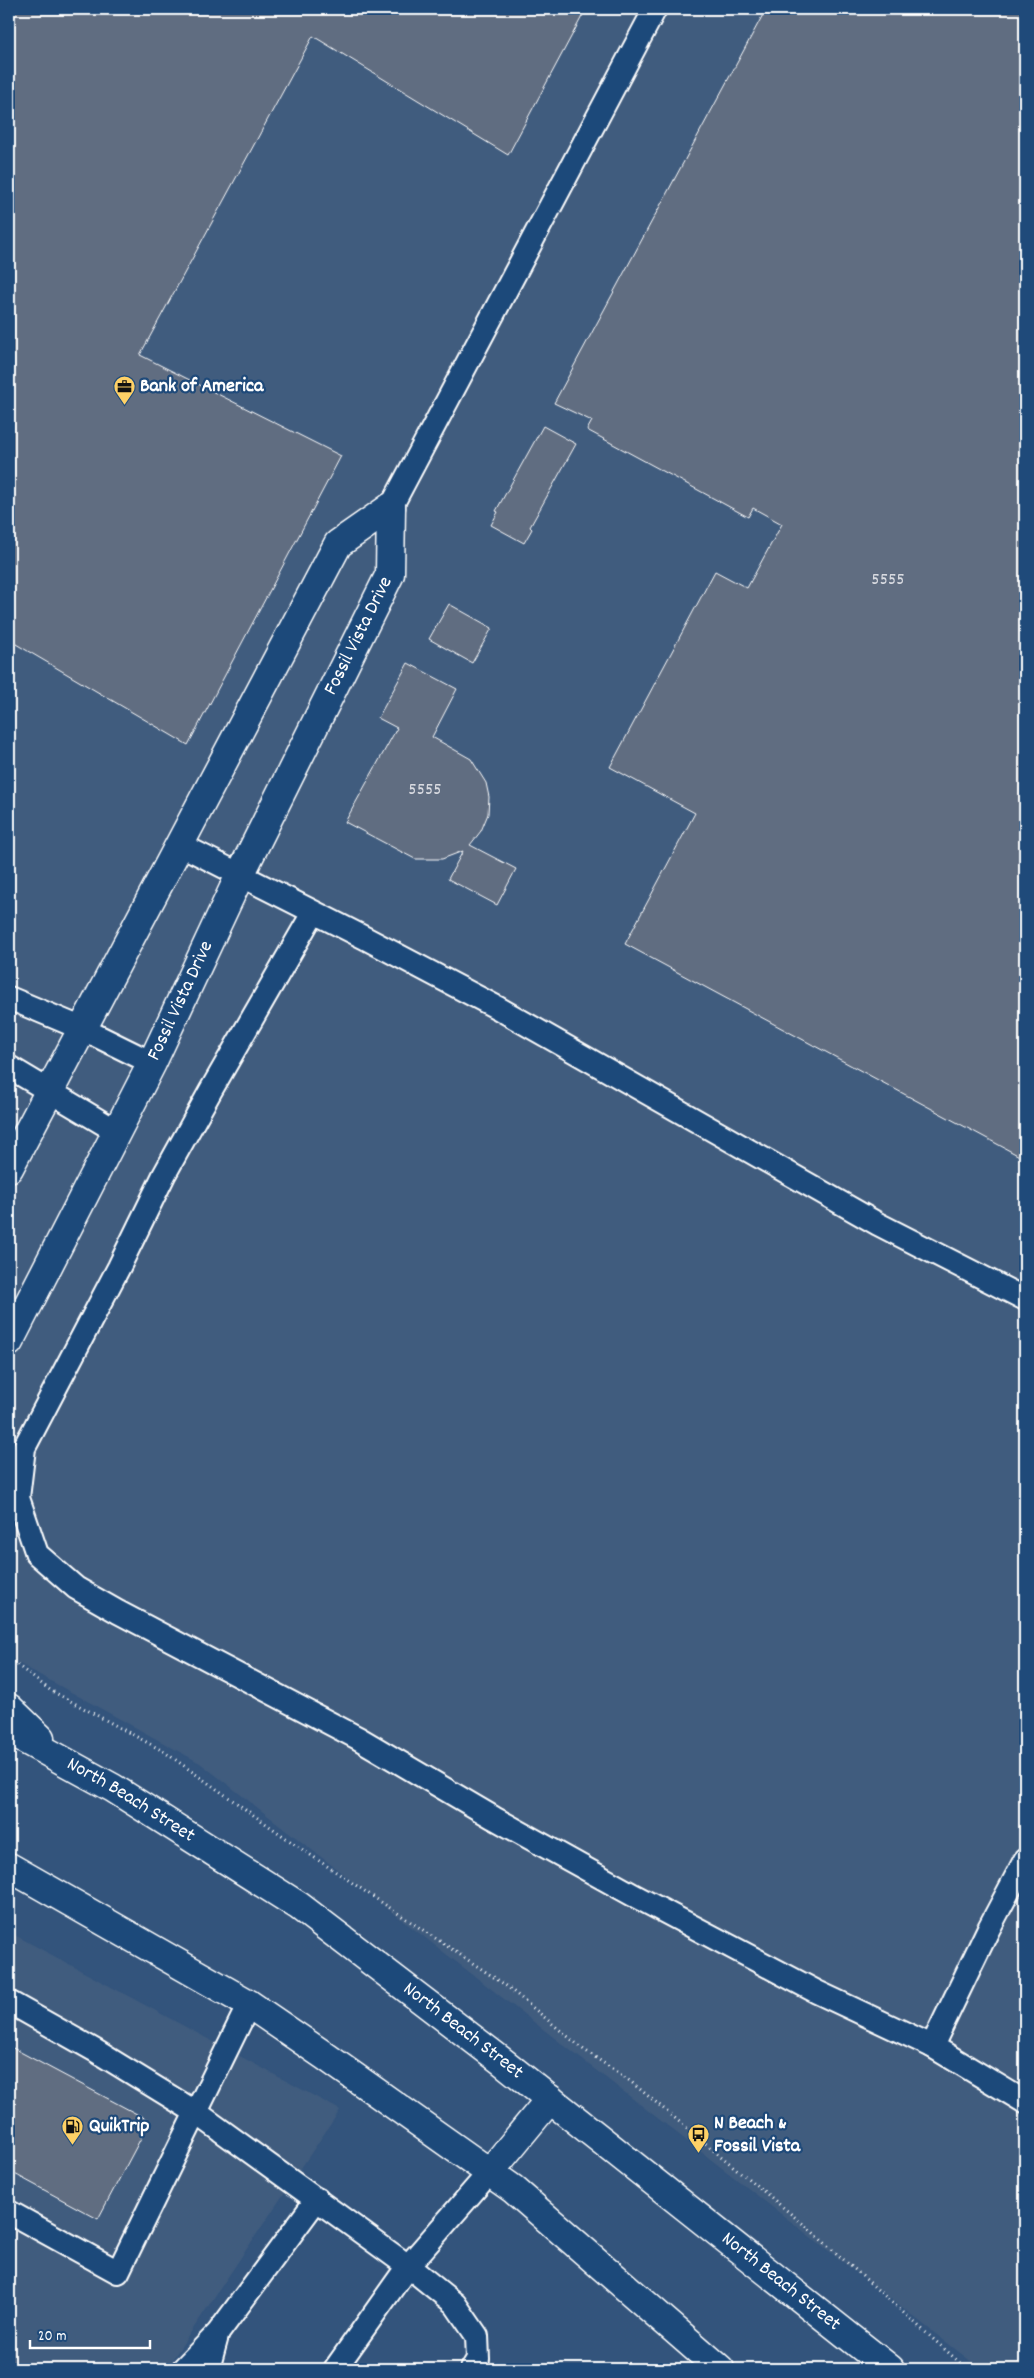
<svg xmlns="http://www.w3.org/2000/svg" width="1034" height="2378" viewBox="0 0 1034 2378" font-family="Dekko,sans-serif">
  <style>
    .built { fill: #415c7e }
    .building { fill: #616d81; stroke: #fff }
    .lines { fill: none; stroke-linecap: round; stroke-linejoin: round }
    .lane-casing { stroke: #fff; stroke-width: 26 }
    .street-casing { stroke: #fff; stroke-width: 31 }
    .secondary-casing { stroke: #fff; stroke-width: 31 }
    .path { stroke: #fff; stroke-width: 3; stroke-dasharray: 1 4; stroke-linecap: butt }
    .lane { stroke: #1f4a7a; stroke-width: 22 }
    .street { stroke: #1f4a7a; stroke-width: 28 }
    .secondary { stroke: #1f4a7a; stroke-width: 28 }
    .labels { text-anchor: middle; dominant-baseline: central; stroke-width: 4.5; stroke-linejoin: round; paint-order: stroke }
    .number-label { font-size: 18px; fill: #d8dae0 }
    .poi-label { font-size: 20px; font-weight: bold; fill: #fff; stroke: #1f4a7a; text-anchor: start }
    .street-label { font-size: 20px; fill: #fff; stroke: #1f4a7a }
  </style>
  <rect width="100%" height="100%" fill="#33547c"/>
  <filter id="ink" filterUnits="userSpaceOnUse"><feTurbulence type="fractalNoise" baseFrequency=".02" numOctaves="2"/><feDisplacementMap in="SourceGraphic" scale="10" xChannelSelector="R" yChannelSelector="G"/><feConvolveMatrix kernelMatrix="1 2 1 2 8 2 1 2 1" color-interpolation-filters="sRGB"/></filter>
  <g filter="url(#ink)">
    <!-- built -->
    <g class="built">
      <polygon points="9,9 1025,9 1025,2369 981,2369 200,1763 9,1658"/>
      <polygon points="9,1932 340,2110 166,2369 9,2369"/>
    </g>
    <!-- building -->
    <g class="building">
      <polygon points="9,9 586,9 508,155 313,36 140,355 341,456 188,745 9,640"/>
      <polygon points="766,9 1025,9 1025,1159 625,944 695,813 610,767 715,571 747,588 782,524 753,508 748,517 587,430 592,421 554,403"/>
      <polygon points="543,426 576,444 530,527 532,529 524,543 491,525 498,512 496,511"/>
      <polygon points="449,604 492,628 472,663 429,639"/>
      <polygon points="408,663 457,689 432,737 471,759 486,783 489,797 488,814 481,831 470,845 516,869 497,905 448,879 463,851 442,859 415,859 345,822 397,728 378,718"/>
      <polygon points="9,2046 150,2121 98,2219 9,2171"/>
    </g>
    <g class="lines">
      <defs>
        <g id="lane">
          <polyline points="391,507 655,9"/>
          <polyline points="179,844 365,938 498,1008 878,1224 1025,1299"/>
          <polyline points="313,913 211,1090 164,1175 119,1267 24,1448 18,1498 37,1554 76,1588 118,1612 358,1738 494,1818 633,1895 817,1992 932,2046"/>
          <polyline points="9,998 83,1029 152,1063"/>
          <polyline points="9,1067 116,1131"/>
          <polyline points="1025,1860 988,1930 932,2046 1025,2102"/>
          <polyline points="9,2002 96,2051 197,2113 408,2266 455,2304 477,2336 478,2359 472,2369"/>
          <polyline points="9,2212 118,2272 249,2004"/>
          <polyline points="183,2369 218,2333 317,2199"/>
          <polyline points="208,2369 217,2336"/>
          <polyline points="335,2369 408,2266 489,2173"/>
        </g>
        <g id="street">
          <polyline points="9,1168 338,544 391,507"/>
          <path id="s1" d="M9,1342L152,1063L240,875L390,574L391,507"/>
        </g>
        <g id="secondary">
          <polyline points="9,1708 40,1738"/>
          <path id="s2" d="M9,1731L113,1788L299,1906L503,2062L890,2369"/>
          <polyline points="9,1867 249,2004 325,2056 513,2189 720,2369"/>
          <polyline points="489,2173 550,2099"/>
        </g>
      </defs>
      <!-- lane casing -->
      <use href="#lane" class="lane-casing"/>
      <!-- street casing -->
      <use href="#street" class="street-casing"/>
      <!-- secondary casing -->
      <use href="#secondary" class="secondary-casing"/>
      <!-- path -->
      <polyline class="path" points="9,1659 50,1690 163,1751 303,1850 504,1984 583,2049 630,2081 808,2228 967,2369"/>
      <!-- lane -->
      <use href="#lane" class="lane"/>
      <!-- street -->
      <use href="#street" class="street"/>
      <!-- secondary -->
      <use href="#secondary" class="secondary"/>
    </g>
  </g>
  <!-- icons -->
  <defs>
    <symbol id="office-pin" viewBox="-11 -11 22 30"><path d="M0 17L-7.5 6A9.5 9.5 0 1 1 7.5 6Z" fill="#ffd166" stroke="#1f4a7a"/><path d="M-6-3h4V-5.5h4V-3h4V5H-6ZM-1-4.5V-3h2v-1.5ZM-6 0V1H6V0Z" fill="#111"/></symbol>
    <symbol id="fuel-pin" viewBox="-11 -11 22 30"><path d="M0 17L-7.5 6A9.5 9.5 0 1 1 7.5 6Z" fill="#ffd166" stroke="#1f4a7a"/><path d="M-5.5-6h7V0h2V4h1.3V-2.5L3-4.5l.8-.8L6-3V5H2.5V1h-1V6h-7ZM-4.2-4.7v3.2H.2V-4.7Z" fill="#111"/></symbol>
    <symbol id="bus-pin" viewBox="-11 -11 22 30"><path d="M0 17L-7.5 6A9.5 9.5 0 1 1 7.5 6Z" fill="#ffd166" stroke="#1f4a7a"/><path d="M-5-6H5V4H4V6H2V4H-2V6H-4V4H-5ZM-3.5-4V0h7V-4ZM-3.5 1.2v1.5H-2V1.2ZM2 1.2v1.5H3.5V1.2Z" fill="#111"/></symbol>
  </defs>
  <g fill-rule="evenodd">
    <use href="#office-pin" x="112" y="374" width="25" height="34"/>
    <use href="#fuel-pin" x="60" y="2114" width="25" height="34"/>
    <use href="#bus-pin" x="686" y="2122" width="25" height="34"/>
  </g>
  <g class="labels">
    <!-- number labels -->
    <g class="number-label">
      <text x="888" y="580">5555</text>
      <text x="425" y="790">5555</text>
    </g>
    <!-- poi labels -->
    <g class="poi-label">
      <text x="140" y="387">Bank of America</text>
      <text x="714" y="2124">N Beach &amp;<tspan x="714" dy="23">Fossil Vista</tspan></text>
      <text x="89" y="2127">QuikTrip</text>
    </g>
    <!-- street labels -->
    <g class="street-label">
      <text stroke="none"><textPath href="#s1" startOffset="788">Fossil Vista Drive</textPath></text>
      <text stroke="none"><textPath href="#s1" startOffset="382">Fossil Vista Drive</textPath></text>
      <text stroke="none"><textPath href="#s2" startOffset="140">North Beach Street</textPath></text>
      <text stroke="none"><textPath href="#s2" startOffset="545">North Beach Street</textPath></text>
      <text stroke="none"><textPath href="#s2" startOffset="950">North Beach Street</textPath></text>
    </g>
  </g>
  <!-- margin -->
  <rect width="1034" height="2378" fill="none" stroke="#1f4a7a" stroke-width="30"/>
  <rect x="15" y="15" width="1004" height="2348" fill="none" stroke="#fff" stroke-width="2" filter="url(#ink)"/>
  <!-- scale -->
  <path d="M30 2340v8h120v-8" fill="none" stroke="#ffffff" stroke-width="2.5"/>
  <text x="38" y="2340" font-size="15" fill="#ffffff" stroke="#1f4a7a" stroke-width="4" paint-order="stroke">20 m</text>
</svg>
